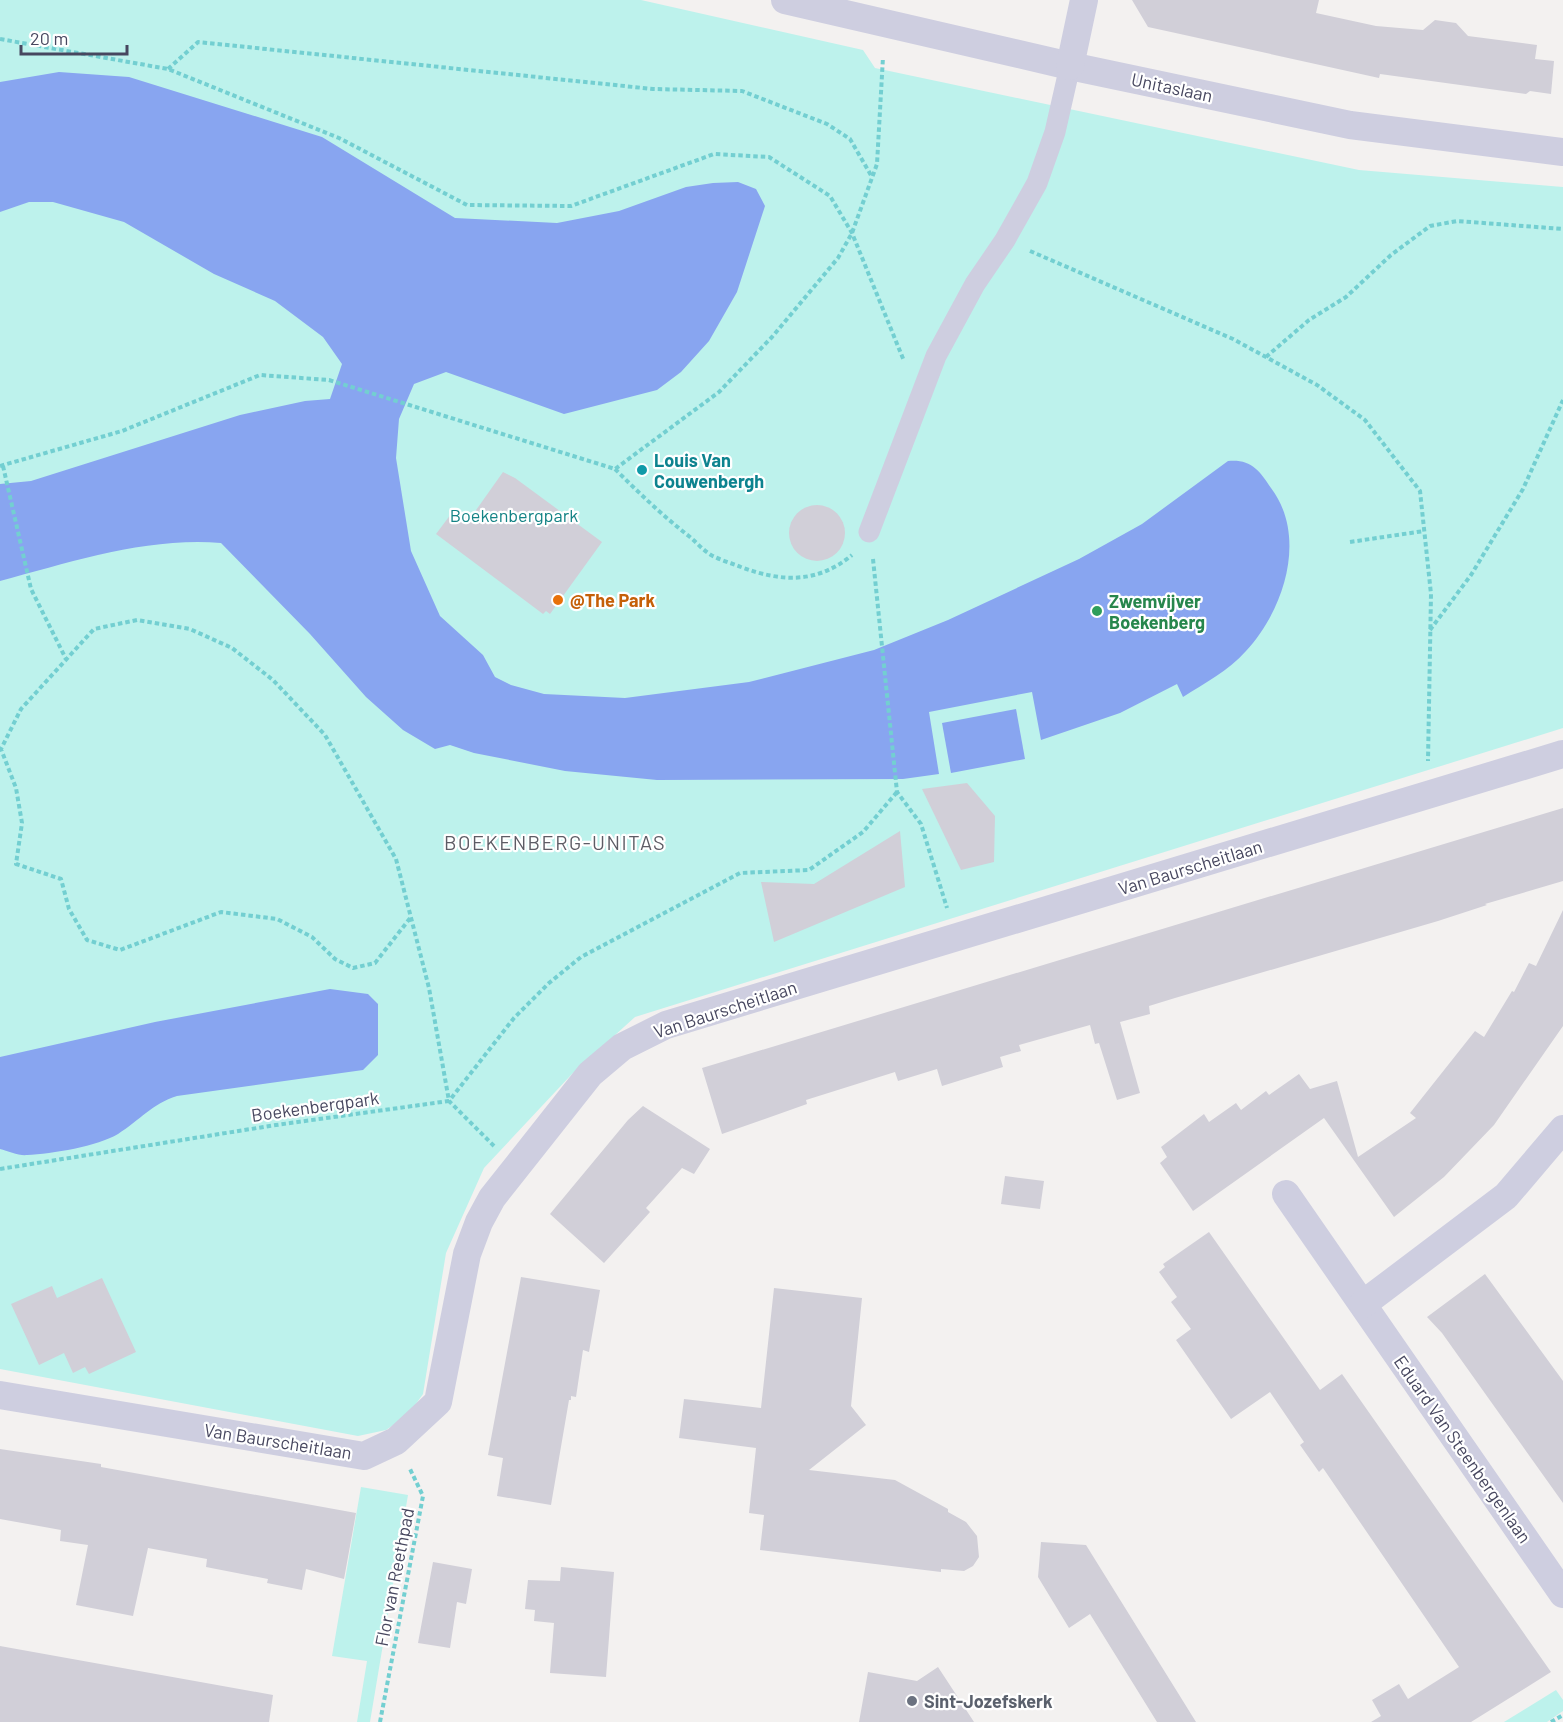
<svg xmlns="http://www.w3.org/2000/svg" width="1563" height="1722" viewBox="0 0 1563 1722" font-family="Barlow,sans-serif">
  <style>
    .green { fill: #bdf2ec }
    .water { fill: #88a5f0 }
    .building { fill: #d1cfd8 }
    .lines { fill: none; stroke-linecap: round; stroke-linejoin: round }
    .path { stroke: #73cfd1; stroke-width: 4; stroke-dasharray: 4.5 3; stroke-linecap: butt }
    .pedestrian { stroke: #cecee0; stroke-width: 21 }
    .minor { stroke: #cecee0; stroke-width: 28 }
    .culture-dot { fill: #0f9aa8; stroke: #fff; stroke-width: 2 }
    .food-dot { fill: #e8710a; stroke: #fff; stroke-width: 2 }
    .leisure-dot { fill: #2e9e5b; stroke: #fff; stroke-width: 2 }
    .worship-dot { fill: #6b7280; stroke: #fff; stroke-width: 2 }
    .labels { text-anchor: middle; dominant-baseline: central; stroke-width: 4.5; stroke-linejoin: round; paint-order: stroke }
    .street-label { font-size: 18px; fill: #47475f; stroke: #fff }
    .culture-label { font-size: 18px; font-weight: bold; fill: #0d838f; stroke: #fff; text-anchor: start }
    .park-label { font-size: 18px; fill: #138385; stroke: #fff }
    .food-label { font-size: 18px; font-weight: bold; fill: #c56008; stroke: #fff; text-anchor: start }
    .leisure-label { font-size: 18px; font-weight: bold; fill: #27864d; stroke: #fff; text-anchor: start }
    .worship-label { font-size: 18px; font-weight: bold; fill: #5b616d; stroke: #fff; text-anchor: start }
    .neighbourhood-label { font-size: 20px; letter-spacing: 1.5px; fill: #5d5c65; stroke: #fff }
  </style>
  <rect width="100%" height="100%" fill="#f3f1f0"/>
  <!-- green -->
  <g class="green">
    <polygon points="0,0 641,0 863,50 875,68 1359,170 1563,187 1563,728 635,1017 571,1075 484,1168 446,1253 423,1394 408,1415 386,1430 358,1436 0,1369"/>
    <polygon points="361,1487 408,1495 370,1722 357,1722 367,1661 332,1656"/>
    <polygon points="1556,1690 1563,1700 1563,1711 1547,1722 1504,1722"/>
  </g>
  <!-- water -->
  <g class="water">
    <path d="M59,72L129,77L322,137L455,218L557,223L619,211L686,187L713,183L738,182L756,189L765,206L737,292L709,341L681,372L657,390L564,414L446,372L414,384L399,419L396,458L411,551L440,616L483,655L495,677L511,685L544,694L625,698L749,682L874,650L948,620L1079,559L1142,524L1228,461C1251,459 1259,470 1271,488C1308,537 1284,610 1246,651C1228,671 1205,683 1183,697L1177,684L1120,713L1041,740L1032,692L929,712L939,774L903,779L657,780L565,771L474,753L450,745L435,749L403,730L366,697L310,634L221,543C146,537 72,562 0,581V484L31,481L240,415L305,401L330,399L342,364L323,337L275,301L214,274L124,222L53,202H29L0,212V82Z"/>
    <polygon points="1016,709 1025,759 951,773 942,723"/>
    <path d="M330,989L368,994L378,1004V1055L363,1070L177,1096C152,1104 140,1120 118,1134C98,1146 52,1154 27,1155C19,1156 8,1151 0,1149V1057L155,1022Z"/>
  </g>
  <!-- building -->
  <g class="building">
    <polygon points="1132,0 1319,0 1316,13 1376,26 1423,30 1435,20 1456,23 1468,36 1537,45 1535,59 1554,61 1551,94 1530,91 1526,94 1380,74 1379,78 1171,32 1148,27"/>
    <polygon points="503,472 515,478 602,542 550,614 546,611 543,614 436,534 454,510 469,520"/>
    <circle cx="817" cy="533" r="28"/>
    <polygon points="967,783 995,816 994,862 961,870 922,789"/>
    <polygon points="1563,808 1563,881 1485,904 1487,905 1438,921 1175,998 1149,1006 1150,1014 1120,1022 1140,1093 1117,1100 1099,1043 1095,1044 1090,1025 1019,1045 1021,1051 1000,1057 1003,1067 942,1086 937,1069 898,1081 895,1072 806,1100 807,1104 722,1134 702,1068"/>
    <polygon points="900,831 905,887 774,942 761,882 814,884"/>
    <polygon points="1563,910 1563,1026 1494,1125 1444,1177 1394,1217 1324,1118 1193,1211 1160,1163 1167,1157 1161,1147 1204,1114 1209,1122 1236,1103 1241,1110 1266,1091 1269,1095 1299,1074 1310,1089 1337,1081 1358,1157 1416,1118 1410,1113 1475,1031 1484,1037 1512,991 1514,992 1529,963 1536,966"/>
    <polygon points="643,1106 710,1149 694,1174 682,1168 646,1208 650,1212 604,1263 550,1214 628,1120"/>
    <polygon points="1005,1176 1044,1181 1040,1209 1001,1204"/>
    <polygon points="1209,1232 1320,1390 1342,1374 1551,1672 1471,1722 1371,1722 1381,1716 1372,1700 1399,1684 1408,1699 1459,1667 1323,1468 1319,1472 1300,1445 1304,1442 1270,1392 1231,1419 1176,1340 1191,1329 1171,1302 1177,1297 1159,1272 1165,1267 1163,1264"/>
    <polygon points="1485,1274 1563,1381 1563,1503 1442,1333 1427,1317"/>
    <polygon points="521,1277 600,1290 589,1352 583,1350 576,1397 571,1396 571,1400 569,1400 551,1505 497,1496 503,1458 488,1455"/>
    <polygon points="102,1278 136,1352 89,1374 85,1367 73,1373 64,1353 39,1365 11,1304 52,1286 57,1298"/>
    <polygon points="774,1288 862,1298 851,1406 866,1425 809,1470 895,1480 948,1509 948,1512 966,1522 977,1536 979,1557 973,1566 964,1571 941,1569 941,1572 760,1550 764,1515 749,1513 756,1448 679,1438 684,1399 761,1408"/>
    <polygon points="0,1449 101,1464 101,1467 356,1513 344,1579 306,1569 302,1590 267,1583 268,1579 206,1567 207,1559 148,1548 133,1616 76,1605 88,1545 60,1541 61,1530 0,1519"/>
    <polygon points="1041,1542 1086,1545 1196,1722 1157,1722 1090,1614 1069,1628 1038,1577"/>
    <polygon points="433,1562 472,1569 466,1604 457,1602 450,1648 418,1643"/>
    <polygon points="561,1567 614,1572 606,1677 550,1673 554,1623 534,1621 535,1610 525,1609 528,1580 560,1581"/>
    <polygon points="0,1646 273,1695 269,1722 0,1722"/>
    <polygon points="938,1667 974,1722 859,1722 868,1672 917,1681"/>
  </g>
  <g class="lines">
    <!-- path -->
    <g class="path">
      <polyline points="0,39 168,69 339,138 467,205 571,206 714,154 769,157 830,196 852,233 904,361"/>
      <polyline points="168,69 198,42 653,89 742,91 827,124 850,139 872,177"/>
      <polyline points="1030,251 1233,339 1317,385 1365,420 1420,491 1431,594 1428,761"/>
      <polyline points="1266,357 1309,320 1346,297 1391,255 1430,226 1457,221 1563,229"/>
      <polyline points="0,466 122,431 260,375 329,380 615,469 719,392 772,337 838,258 852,233 877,164 883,57"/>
      <polyline points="3,466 31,589 66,659"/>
      <path d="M615,469C639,493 663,516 690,537C697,543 703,550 711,555C720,560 731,563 741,567C781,582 817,584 852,555"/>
      <polyline points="1350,542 1424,531"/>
      <polyline points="873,559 897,792 921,824 947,908"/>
      <polyline points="1430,630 1471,575 1523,489 1563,400"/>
      <polyline points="494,1146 449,1101 514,1018 549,983 581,957 740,873 809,870 863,832 897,792"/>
      <polyline points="0,1169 276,1125 449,1101 429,988 396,859 325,735 273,680 232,648 190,629 137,620 94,629 21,709 1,749 16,788 22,823 16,864 61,879 69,909 87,940 120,950 221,912 277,919 312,937 335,959 353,968 375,963 411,917"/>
      <polyline points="380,1722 423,1496 410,1469"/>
      <polyline points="1551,1722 1563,1715"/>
    </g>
    <!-- pedestrian -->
    <polyline class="pedestrian" points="869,532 936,356 975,284 1005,240 1037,183 1055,132 1070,66"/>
    <!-- minor -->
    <g class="minor">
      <polyline points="785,0 1070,66 1350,125 1563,152"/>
      <polyline points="1070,66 1084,0"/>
      <polyline points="1286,1194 1563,1594"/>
      <polyline points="1363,1304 1506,1196 1563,1129"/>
      <polyline points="0,1395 364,1456 396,1441 438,1402 467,1254 479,1222 492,1198 590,1074 622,1047 666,1025 1563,754"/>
    </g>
  </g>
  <!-- markers -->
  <circle class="culture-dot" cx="642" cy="470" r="6"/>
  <circle class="food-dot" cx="558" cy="600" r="6"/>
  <circle class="leisure-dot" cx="1097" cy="611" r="6"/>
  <circle class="worship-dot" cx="912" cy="1701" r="6"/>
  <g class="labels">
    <!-- street labels -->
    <g class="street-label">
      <text transform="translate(1172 87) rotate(12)">Unitaslaan</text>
      <text transform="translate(1190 867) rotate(-17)">Van Baurscheitlaan</text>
      <text transform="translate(725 1009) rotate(-18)">Van Baurscheitlaan</text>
      <text transform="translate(315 1106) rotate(-8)">Boekenbergpark</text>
      <text transform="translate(278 1441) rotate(9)">Van Baurscheitlaan</text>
      <text transform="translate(1463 1449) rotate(55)">Eduard Van Steenbergenlaan</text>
      <text transform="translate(394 1577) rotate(-79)">Flor van Reethpad</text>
    </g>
    <!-- culture labels -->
    <g class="culture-label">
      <text x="654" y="460">Louis Van<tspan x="654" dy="21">Couwenbergh</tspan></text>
    </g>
    <!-- park labels -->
    <g class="park-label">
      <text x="514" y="515">Boekenbergpark</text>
    </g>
    <!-- food labels -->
    <g class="food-label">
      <text x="570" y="600">@The Park</text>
    </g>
    <!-- leisure labels -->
    <g class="leisure-label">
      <text x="1109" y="601">Zwemvijver<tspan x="1109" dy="21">Boekenberg</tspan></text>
    </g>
    <!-- worship labels -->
    <g class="worship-label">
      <text x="924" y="1701">Sint-Jozefskerk</text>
    </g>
    <!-- neighbourhood labels -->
    <g class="neighbourhood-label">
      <text x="555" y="842">BOEKENBERG-UNITAS</text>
    </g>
  </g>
  <!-- scale -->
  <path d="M21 45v9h106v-9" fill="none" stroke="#47475f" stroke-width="3"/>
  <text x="30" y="45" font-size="18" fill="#47475f" stroke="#ffffff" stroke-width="4.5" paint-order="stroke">20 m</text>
</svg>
